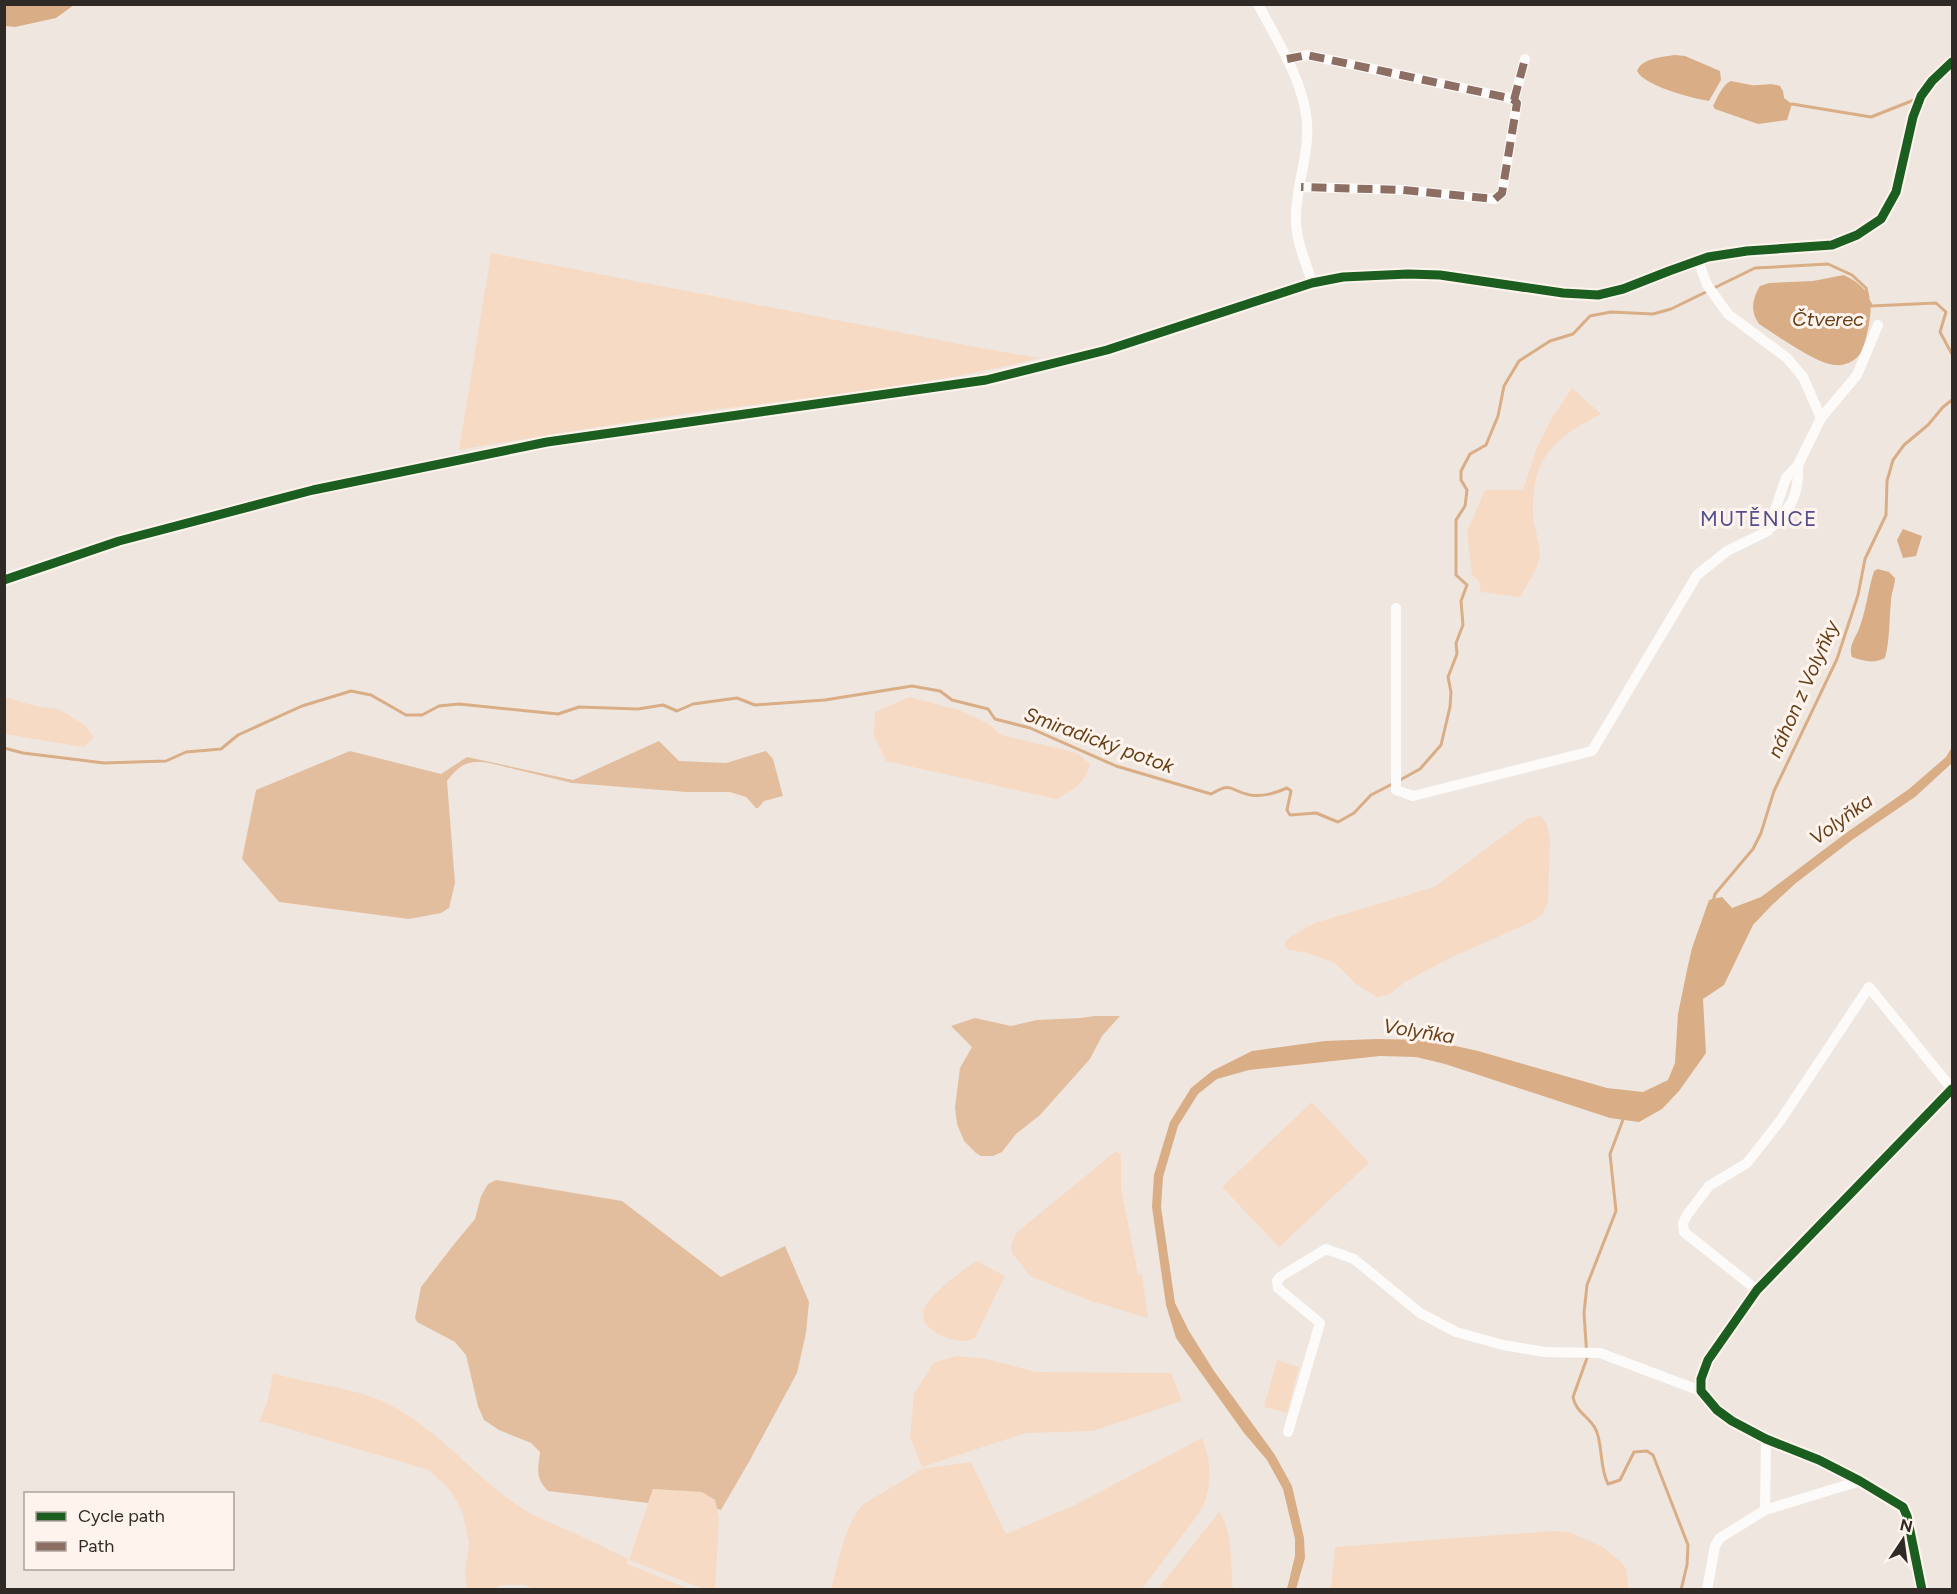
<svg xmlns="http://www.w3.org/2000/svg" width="1957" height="1594" viewBox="0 0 1957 1594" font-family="Figtree,sans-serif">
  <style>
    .green { fill: #f6dac3 }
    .forest { fill: #e3be9e }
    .water { fill: #d9ad85 }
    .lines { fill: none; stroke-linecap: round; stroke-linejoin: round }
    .stream { stroke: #d9ad85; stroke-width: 3 }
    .minor { stroke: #fdfbfa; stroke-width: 10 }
    .quiet { stroke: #8d6e63; stroke-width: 8; stroke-dasharray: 15 8; stroke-linecap: butt }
    .cycleway-casing { stroke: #fef4ed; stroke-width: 13 }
    .cycleway { stroke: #1b5e20; stroke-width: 9 }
    .labels { text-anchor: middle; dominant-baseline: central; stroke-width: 6; stroke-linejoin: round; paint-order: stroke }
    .water-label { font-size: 20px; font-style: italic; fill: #673e15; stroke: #fef4ed }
    .quarter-label { font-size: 21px; letter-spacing: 1.5px; fill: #524e8d; stroke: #fef4ed }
  </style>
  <rect width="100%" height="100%" fill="#efe7df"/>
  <!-- green -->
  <g class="green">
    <path d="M491,253L981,348L1039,358C934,385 827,395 720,409C633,421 546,435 459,450Z"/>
    <path d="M1572,388L1601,414C1567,432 1539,448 1534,490C1533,501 1532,513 1534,523C1537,536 1542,550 1538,564C1534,575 1526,586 1520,597L1481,592L1478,580L1472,575L1467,532L1485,490H1523L1537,447L1552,418Z"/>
    <polygon points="5,697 39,707 59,709 86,726 94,738 83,747 5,734"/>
    <path d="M909,697L959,710L989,724L1001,735L1077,753L1090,764C1084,785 1074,789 1056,799L886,761L874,736L875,712Z"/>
    <polygon points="1541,816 1547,825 1550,838 1548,902 1542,915 1529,923 1450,958 1405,982 1388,995 1377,997 1356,984 1335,963 1309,953 1288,950 1284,944 1290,937 1315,923 1434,887 1528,818"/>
    <polygon points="1312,1102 1369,1163 1279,1247 1222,1187"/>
    <polygon points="1116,1151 1121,1154 1121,1188 1138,1274 1142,1276 1148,1318 1091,1301 1030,1276 1012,1253 1011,1245 1016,1233"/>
    <path d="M976,1261L1005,1276L975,1338C960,1348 916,1331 924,1309C931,1293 962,1271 976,1261Z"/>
    <polygon points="957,1356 987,1359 1036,1372 1171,1373 1182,1401 1093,1431 1026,1433 922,1467 910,1437 914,1394 934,1362"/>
    <polygon points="1277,1360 1299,1367 1287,1413 1264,1407"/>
    <path d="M273,1373C310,1385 353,1386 388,1404C438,1429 472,1474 517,1505C534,1517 552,1523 570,1531C590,1540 609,1550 628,1559L627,1564L689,1589L537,1590L524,1585H500L495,1589H467L465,1572L469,1543L462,1511L450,1490L429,1470L269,1423L259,1422L268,1400Z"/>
    <path d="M1202,1438C1212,1462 1212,1486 1202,1509L1142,1589H831C839,1561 843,1529 862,1505L922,1469L971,1462L1006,1534L1075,1505Z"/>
    <polygon points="653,1489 702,1492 715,1500 719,1518 715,1589 704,1589 629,1560"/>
    <path d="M1219,1512C1232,1526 1231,1570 1233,1589H1158Z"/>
    <polygon points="1553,1531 1569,1532 1603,1547 1621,1562 1627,1570 1628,1589 1331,1589 1335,1547"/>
  </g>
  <!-- forest -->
  <g class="forest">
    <path d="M659,741L679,761L726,763L766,751L773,759L783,796L764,801L758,808H756L746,797L730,792H686L572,783L489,763C468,760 460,764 447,781L455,883L449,908L441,913L409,919L279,902L242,859L256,790L350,751L441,774L467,757L573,780Z"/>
    <polygon points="1095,1016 1120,1016 1102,1036 1090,1059 1040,1115 1016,1134 1002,1152 993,1156 981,1156 976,1153 964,1141 957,1124 955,1107 960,1068 972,1047 951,1026 975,1018 1011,1026 1037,1020 1080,1018"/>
    <path d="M496,1180L622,1201L721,1277L785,1246L809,1302L806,1333L797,1373L750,1460L721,1510L717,1509L715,1500L702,1492L653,1489L648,1503L548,1491C535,1477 538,1471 540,1452L531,1443L499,1430L484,1420L478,1406L466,1355L455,1342L417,1322L415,1318L421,1287L455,1243L475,1219L481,1196L488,1184Z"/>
  </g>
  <!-- water -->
  <g class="water">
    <polygon points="4,5 5,4 74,5 56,18 15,27 5,26"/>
    <path d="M1675,55L1685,56L1720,71L1721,80L1709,101C1692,98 1644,86 1637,71C1642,58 1662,57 1675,55Z"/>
    <path d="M1731,81C1738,82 1744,84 1751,85C1761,86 1770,82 1780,86L1783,91L1784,98L1792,104L1787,120L1758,124L1715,109L1713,106C1717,98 1723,84 1731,81Z"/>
    <path d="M1844,275C1855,281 1866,287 1870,300C1873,310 1866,345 1860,354C1855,361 1845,366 1836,365C1818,365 1775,334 1759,324C1750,312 1752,299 1760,286L1769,283L1813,281Z"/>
    <polygon points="1903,529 1922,536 1916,556 1903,558 1897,540"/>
    <path d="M1878,569L1889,572L1895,578C1895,586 1891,593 1891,601C1889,620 1890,640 1885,658C1874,664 1863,661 1852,657C1848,647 1855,638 1859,629C1866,611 1868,590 1874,571Z"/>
    <polygon points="1952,747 1952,763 1915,797 1852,840 1796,883 1772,905 1753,925 1724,985 1703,999 1706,1053 1679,1091 1662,1109 1639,1122 1610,1118 1445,1064 1416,1057 1380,1056 1249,1070 1217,1079 1198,1094 1178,1126 1163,1177 1161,1207 1175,1303 1189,1331 1214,1371 1275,1455 1292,1486 1304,1538 1305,1558 1296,1589 1287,1589 1295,1556 1295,1539 1283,1489 1267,1460 1244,1433 1176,1338 1166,1305 1152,1207 1154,1175 1170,1122 1191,1088 1212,1071 1252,1051 1325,1041 1377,1039 1429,1040 1478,1051 1607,1088 1643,1092 1668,1080 1675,1063 1678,1014 1687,970 1692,948 1709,900 1722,897 1732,908 1761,897 1846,833 1909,789 1946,757"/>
  </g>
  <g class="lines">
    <!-- stream -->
    <g class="stream">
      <polyline points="1792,104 1871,117 1914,100"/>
      <polyline points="1714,288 1755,268 1828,264 1852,275 1866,288 1868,297"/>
      <polyline points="1870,303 1871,306 1936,303 1946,312 1940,332 1952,354"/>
      <path d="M4,748L23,753L104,763L166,761L186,752L221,749L238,735L302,706L351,691L371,695L406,715H422L439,706L459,704L558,714L579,707L638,709L663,705L677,711L693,704L737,698L755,705L825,700L912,686L940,691L952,700L988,709L995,719L1030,728L1116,766L1211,794C1234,781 1229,791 1250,795C1264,797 1275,793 1287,788L1291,791L1287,810L1290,815L1316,813L1338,822L1354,813L1371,795L1394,783"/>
      <polyline points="1400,780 1420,769 1441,745 1450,707 1451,692 1448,677 1457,654 1456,643 1463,625 1461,601 1467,585 1456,575 1456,520 1465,506 1467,490 1461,480 1461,471 1470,454 1486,445 1498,416 1504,386 1519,361 1550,341 1573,334 1590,316 1611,312 1653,314 1671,309 1708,291"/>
      <polyline points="1713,902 1715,894 1753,849 1761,833 1774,791 1837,659 1858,595 1865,559 1886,515 1887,481 1893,460 1904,445 1928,425 1943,407 1952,400"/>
      <path d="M1624,1117L1610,1154L1616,1211L1587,1285L1584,1313L1587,1358L1573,1397C1575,1411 1589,1417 1595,1428C1603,1441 1599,1467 1608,1484L1620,1480L1634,1452L1647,1451L1653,1455L1688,1545L1687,1565L1681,1590"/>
    </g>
    <!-- minor -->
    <g class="minor">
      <path d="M1258,4C1276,39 1300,75 1306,114C1312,150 1295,185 1296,220C1296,242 1306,262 1312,283"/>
      <polyline points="1287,59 1307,55 1509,98 1514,100 1517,103 1502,193 1495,199 1403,190 1301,187"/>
      <polyline points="1514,100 1525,59"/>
      <polyline points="1821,418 1857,375 1878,325"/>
      <path d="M1773,526C1792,506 1799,495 1798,465"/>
      <polyline points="4,580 119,541 313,490 547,442 986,380 1107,350 1312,283 1343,277 1408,274 1440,275 1563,293 1598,295 1623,289 1669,271 1708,257 1747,251 1832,245 1857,235 1881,219 1896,192 1913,117 1921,96 1932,81 1952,62"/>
      <polyline points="1396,608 1396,790 1413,796 1592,751 1697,575 1727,551 1768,531 1786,478 1798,465 1821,418 1803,377 1787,358 1728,314 1707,285 1698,260"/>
      <polyline points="1757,1290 1684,1232 1683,1223 1687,1215 1709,1186 1747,1163 1780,1121 1869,987 1952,1089"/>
      <polyline points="1701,1391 1701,1379 1708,1360 1757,1290 1952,1089"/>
      <polyline points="1288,1432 1320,1323 1278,1288 1277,1281 1280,1277 1326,1249 1354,1259 1420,1313 1456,1332 1503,1345 1545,1352 1600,1353 1701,1391 1717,1410 1732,1421 1766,1439 1819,1460 1860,1481 1903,1507 1907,1516 1922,1590"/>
      <polyline points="1765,1510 1860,1481"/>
      <polyline points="1707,1590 1715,1546 1720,1538 1765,1510 1766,1439"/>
    </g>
    <!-- quiet -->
    <g class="quiet">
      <polyline points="1287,59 1307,55 1509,98 1514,100 1517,103 1502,193 1495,199 1403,190 1301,187"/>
      <polyline points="1514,100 1525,59"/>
    </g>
    <defs>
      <g id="cycleway">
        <polyline points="4,580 119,541 313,490 547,442 986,380 1107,350 1312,283 1343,277 1408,274 1440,275 1563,293 1598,295 1623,289 1669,271 1708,257 1747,251 1832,245 1857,235 1881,219 1896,192 1913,117 1921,96 1932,81 1952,62"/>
        <polyline points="1922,1590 1907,1516 1903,1507 1860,1481 1819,1460 1766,1439 1732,1421 1717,1410 1701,1391 1701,1379 1708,1360 1757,1290 1952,1089"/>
      </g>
    </defs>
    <!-- cycleway casing -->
    <use href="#cycleway" class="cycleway-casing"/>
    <!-- cycleway -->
    <use href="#cycleway" class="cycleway"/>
  </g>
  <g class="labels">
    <!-- water labels -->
    <g class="water-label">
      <text x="1828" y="319">Čtverec</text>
      <text transform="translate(1803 689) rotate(-66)">náhon z Volyňky</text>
      <text transform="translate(1099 740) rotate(20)">Smiradický potok</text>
      <text transform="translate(1841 819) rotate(-36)">Volyňka</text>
      <text transform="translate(1419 1031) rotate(9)">Volyňka</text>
    </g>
    <!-- quarter labels -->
    <g class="quarter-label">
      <text x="1759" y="518">MUTĚNICE</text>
    </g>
  </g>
  <!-- border -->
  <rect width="1957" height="1594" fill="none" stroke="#302a26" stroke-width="12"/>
  <!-- legend -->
  <rect x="24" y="1492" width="210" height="78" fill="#fef4ed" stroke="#aca39d" stroke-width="1.5"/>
  <rect x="36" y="1512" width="30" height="9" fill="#1b5e20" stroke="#aca39d" stroke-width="1.5"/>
  <text x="78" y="1522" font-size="18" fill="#302a26">Cycle path</text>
  <rect x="36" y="1542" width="30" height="9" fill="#8d6e63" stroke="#aca39d" stroke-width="1.5"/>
  <text x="78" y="1552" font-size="18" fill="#302a26">Path</text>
  <!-- north arrow -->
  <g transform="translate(1903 1540) rotate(13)" stroke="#fef4ed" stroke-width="4.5" paint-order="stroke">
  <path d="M0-4.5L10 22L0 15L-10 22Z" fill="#302a26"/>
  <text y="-9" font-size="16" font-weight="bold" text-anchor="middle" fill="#302a26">N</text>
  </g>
</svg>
